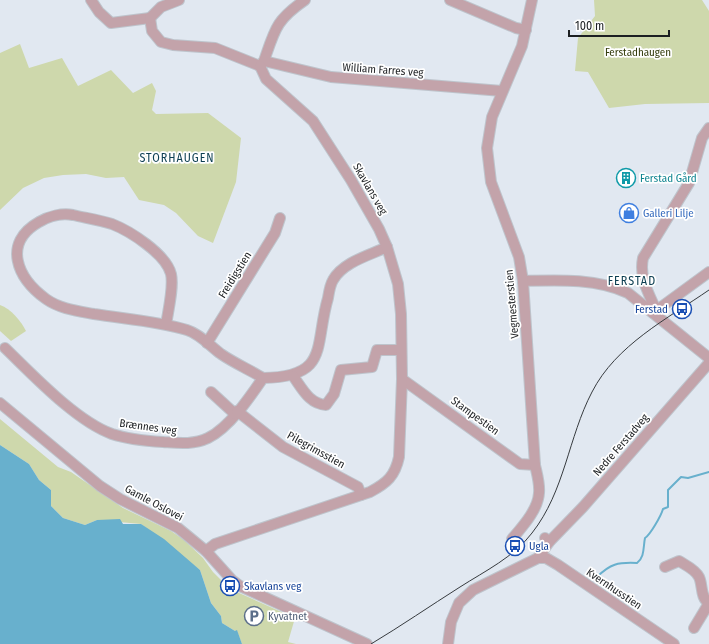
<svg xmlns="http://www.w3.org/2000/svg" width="709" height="644" viewBox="0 0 709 644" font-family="'Fira Sans Condensed',sans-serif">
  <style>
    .green { fill: #ced8ac }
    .water { fill: #68b0cd }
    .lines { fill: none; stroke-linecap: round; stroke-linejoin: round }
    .stream { stroke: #68b0cd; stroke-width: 2 }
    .minor-casing { stroke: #bec4cc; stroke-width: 12 }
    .minor { stroke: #c3a3aa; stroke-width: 10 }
    .tram { stroke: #373b3f; stroke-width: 1 }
    .labels { text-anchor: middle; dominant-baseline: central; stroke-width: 3.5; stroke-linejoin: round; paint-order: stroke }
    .park-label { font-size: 11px; fill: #343c0c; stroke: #fff }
    .street-label { font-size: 11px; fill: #1c1f22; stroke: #fff }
    .culture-label { font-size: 11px; fill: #0d838f; stroke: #fff; text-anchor: start }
    .shop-label { font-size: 11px; fill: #366cbe; stroke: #fff; text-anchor: start }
    .transit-label { font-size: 11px; fill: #164399; stroke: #fff; text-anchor: start }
    .service-label { font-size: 11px; fill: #4e5e75; stroke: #fff; text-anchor: start }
    .neighbourhood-label { font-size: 12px; letter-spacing: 1px; fill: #0d3f52; stroke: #fff }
  </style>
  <rect width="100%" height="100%" fill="#e1e8f1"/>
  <!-- green -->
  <g class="green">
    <polygon points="594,0 702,0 709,11 709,103 645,104 609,108 588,72 575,71 578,38 595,16"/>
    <polygon points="20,44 29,68 62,58 78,86 111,70 133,93 152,83 156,91 152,110 156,114 208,113 241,138 236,182 213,243 198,236 176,213 164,205 139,200 124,177 106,178 86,174 63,175 44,178 23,188 0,210 0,53"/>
    <path d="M0,305C11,309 21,321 26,331L11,341L0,331Z"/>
    <polygon points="0,419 58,467 71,472 123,508 171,531 184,540 203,558 213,572 230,589 295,618 288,642 296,644 242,644 237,631 235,631 222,623 221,616 211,603 200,570 141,524 97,520 85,525 63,518 51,506 51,490 39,480 29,464 0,445"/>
  </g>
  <!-- water -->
  <polygon class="water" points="0,445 29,464 39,480 51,490 51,506 63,518 85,525 97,520 120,519 123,524 141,524 164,539 200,570 211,603 221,616 222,623 235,631 237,630 242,644 0,644"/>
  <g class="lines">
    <!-- stream -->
    <path class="stream" d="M597,577C610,564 618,562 637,563C645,557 643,547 645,538C650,535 661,516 663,509L668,507V490L681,477L688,478L709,472"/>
    <defs>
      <g id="minor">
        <polyline points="91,0 99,12 111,23 150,18"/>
        <polyline points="450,0 516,28 526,30"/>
        <polyline points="150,18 152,31 161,42 173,45 215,48 260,66 264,61 331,77 502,91"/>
        <polyline points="150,18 161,7 179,0"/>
        <path d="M264,61C275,29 276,20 305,0"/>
        <path d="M523,281C557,280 597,278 628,293L709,358"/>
        <path d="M656,310C648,292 639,277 643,258L689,183L702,138L709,128"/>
        <polyline points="653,313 709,272"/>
        <path d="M166,325C168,311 174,287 171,274C166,254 130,231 112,224C100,220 86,218 73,215C62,213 49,216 39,222C2,243 17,278 46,299C60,309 78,311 94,314C125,319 157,321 187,330C200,334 210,346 221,354C234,363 250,370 263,378"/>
        <polyline points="207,343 275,233 280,218"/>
        <path d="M5,348C33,375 76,421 112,434C127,439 147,441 163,442C178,443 193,445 208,438C229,428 250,397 263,378C330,377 314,346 328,298C329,292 330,285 333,280C343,262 370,255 387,247"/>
        <path d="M293,376C302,388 309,404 326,405L334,394L341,370L372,367L377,350H401"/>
        <polyline points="402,379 520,464 535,465"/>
        <polyline points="211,392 235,414"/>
        <polyline points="0,403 100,486 120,499 178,528 206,551 232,580 240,586 367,644"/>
        <polyline points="237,411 283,447 358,487 361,495"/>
        <polyline points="545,538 549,542 583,507 709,363"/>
        <path d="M512,539C522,527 538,510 539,493C540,484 537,474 535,465L523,281L519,257L491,182L487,148L492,117L522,46L532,0"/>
        <path d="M206,551L215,544L370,492C387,483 395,476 399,457L402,379L401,314L398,284L387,247L379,229L351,180L313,121L266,79L260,66"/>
        <polyline points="538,558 546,558 558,565 674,644"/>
        <path d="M665,567L679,561C685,565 695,569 699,577C703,585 700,598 709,603"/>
        <polyline points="694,628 709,603"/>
        <polyline points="448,644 451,622 459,603 473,590 538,558 549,542"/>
      </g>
    </defs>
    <!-- minor casing -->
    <use href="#minor" class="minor-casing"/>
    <!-- minor -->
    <use href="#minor" class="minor"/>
    <!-- tram -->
    <path class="tram" d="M371,644C401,626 430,606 460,587C485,571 514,557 532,533C565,491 568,438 592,392C616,345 667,319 709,290"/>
  </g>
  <!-- icons -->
  <defs>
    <symbol id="building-ring" viewBox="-11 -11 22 22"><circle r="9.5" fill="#fff" stroke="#0f9aa8" stroke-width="1.5"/><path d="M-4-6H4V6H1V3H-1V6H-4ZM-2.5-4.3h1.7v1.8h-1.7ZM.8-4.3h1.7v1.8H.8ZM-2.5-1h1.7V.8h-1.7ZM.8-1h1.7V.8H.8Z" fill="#0f9aa8"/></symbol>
    <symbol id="shop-ring" viewBox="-11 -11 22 22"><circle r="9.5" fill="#fff" stroke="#3f7fe0" stroke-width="1.5"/><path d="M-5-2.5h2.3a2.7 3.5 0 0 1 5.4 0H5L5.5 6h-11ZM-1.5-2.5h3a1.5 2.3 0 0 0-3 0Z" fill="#3f7fe0"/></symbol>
    <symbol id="bus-ring" viewBox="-11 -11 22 22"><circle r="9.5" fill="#fff" stroke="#1a4fb4" stroke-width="1.5"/><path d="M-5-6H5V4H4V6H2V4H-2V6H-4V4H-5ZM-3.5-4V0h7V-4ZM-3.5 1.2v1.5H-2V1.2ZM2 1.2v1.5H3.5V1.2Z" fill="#1a4fb4"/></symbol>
    <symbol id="parking-ring" viewBox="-11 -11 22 22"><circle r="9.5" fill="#fff" stroke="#5c6f8a" stroke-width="1.5"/><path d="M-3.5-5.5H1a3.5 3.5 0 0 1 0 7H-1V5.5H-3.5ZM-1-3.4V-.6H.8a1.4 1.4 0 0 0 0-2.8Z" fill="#5c6f8a"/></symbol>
  </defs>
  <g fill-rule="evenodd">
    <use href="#building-ring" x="615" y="167" width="22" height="22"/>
    <use href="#shop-ring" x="618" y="202" width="22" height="22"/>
    <use href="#bus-ring" x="671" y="298" width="22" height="22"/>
    <use href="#bus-ring" x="504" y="535" width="22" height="22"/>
    <use href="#bus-ring" x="219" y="575" width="22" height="22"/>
    <use href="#parking-ring" x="243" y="605" width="22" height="22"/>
  </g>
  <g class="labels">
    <!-- park labels -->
    <g class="park-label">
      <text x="638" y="52">Ferstadhaugen</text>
    </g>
    <!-- street labels -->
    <g class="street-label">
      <text transform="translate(383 70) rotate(4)">William Farres veg</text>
      <text transform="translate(370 189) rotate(60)">Skavlans veg</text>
      <text transform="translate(235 275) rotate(-58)">Freidigstien</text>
      <text transform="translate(512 304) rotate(-95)">Vegmesterstien</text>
      <text transform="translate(475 416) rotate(36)">Stampestien</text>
      <text transform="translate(148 427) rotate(8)">Brænnes veg</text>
      <text transform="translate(621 445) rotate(-49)">Nedre Ferstadveg</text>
      <text transform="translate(316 450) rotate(29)">Pilegrimsstien</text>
      <text transform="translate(154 503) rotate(28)">Gamle Oslovei</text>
      <text transform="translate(614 589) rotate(34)">Kvernhusstien</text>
    </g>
    <!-- culture labels -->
    <g class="culture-label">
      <text x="640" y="178">Ferstad Gård</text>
    </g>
    <!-- shop labels -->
    <g class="shop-label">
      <text x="643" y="213">Galleri Lilje</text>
    </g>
    <!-- transit labels -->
    <g class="transit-label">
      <text x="668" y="309" text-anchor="end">Ferstad</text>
      <text x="529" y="546">Ugla</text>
      <text x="244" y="586">Skavlans veg</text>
    </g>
    <!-- service labels -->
    <g class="service-label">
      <text x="268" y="616">Kyvatnet</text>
    </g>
    <!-- neighbourhood labels -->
    <g class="neighbourhood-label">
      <text x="177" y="158">STORHAUGEN</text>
      <text x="632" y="281">FERSTAD</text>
    </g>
  </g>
  <!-- scale -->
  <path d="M569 30v6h100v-6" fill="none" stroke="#1c1f22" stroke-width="2"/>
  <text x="575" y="30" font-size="12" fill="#1c1f22" stroke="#ffffff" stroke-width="3" paint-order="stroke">100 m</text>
</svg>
